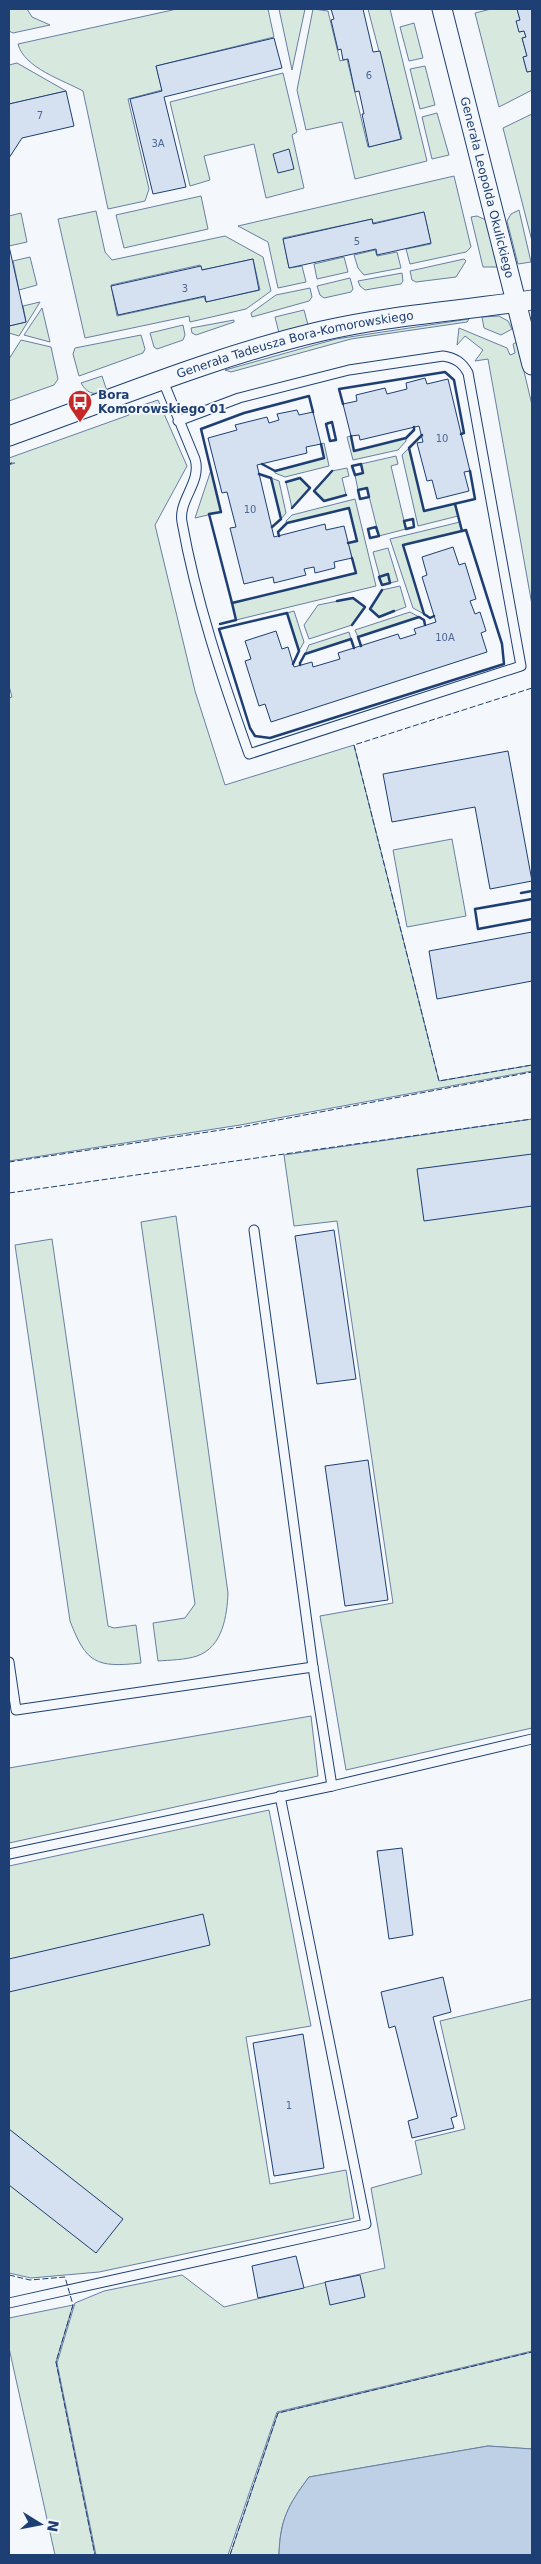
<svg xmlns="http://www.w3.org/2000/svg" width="541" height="2564" viewBox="0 0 541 2564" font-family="'DejaVu Sans',sans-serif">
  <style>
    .green { fill: #d7e8df; stroke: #687fa3; fill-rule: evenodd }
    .water { fill: #bed0e5; stroke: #687fa3 }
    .building { fill: #d5e0f0; stroke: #1d3f73 }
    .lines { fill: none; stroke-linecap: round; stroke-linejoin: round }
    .service-casing { stroke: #1d3f73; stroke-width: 11 }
    .minor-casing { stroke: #1d3f73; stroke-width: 21 }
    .service { stroke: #f4f7fb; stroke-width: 9 }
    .minor { stroke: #f4f7fb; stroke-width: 19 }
    .fence { stroke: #1d3f73; stroke-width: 1; stroke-dasharray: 6 2.5; stroke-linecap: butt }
    .wall { stroke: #1d3f73; stroke-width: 2.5 }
    .labels { text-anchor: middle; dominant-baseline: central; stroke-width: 4; stroke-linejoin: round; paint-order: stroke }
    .number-label { font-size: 10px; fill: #4b6792 }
    .street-label { font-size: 12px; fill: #1d3f73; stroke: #f4f7fb }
    .poi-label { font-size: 12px; font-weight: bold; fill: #1d3f73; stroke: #f4f7fb; text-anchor: start }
  </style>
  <rect width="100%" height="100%" fill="#f4f7fb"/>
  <!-- green -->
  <g class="green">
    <polygon points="9,9 27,9 32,17 50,25 13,33 9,31"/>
    <path d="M177,9H268L274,37L156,66L162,90L128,99L149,189L145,201L108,209L83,91C63,80 24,68 18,44Z"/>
    <polygon points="279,9 305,9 292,70"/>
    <polygon points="313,9 328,11 340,61 347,59 368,147 402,139 368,9 390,9 427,161 355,179 342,122 306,130 297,90"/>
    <polygon points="491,9 517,9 520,20 519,32 524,31 526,37 522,38 527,56 523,57 527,72 532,71 532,90 499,107 475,13"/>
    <polygon points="414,23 423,58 409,61 400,27"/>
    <polygon points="17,63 66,91 9,104 9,65"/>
    <polygon points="425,66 435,105 420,109 410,69"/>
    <polygon points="283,73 297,132 292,135 304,188 266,198 254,144 204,156 210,180 190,186 170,102"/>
    <polygon points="437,113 449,155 432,159 422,117"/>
    <polygon points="532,114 532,241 503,128"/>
    <polygon points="454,176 471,247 466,252 410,264 406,249 431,244 424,212 373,223 372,219 283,238 289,268 302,266 306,282 278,288 268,242 238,226"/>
    <polygon points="201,196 208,229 124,248 116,215"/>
    <polygon points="519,210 531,262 518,264 507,221 511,214"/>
    <path d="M96,211L105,252L112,260L225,236L263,257L271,291L246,309L190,322L189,316L85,338L58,219ZM253,259L260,290L206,302L204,297L117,316L111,285L200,265L202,270Z"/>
    <polygon points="21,213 27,242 9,246 9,216"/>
    <polygon points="477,216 486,220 498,267 483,267 471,217"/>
    <polygon points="375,250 377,256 397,252 401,268 364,275 358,268 354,255"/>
    <polygon points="30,257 37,285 19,290 13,261"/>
    <polygon points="344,257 348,272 317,279 314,264"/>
    <polygon points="464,259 466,261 456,277 416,282 412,280 410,271"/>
    <polygon points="402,273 403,281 401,284 365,290 360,286 358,281"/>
    <polygon points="350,278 353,289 351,292 324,298 320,295 317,286"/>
    <polygon points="310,288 312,297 309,301 252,317 251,313 276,295"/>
    <polygon points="40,302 19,336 9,333 9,326 26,322 23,306"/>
    <polygon points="42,308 50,342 24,335"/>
    <polygon points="304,310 308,325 279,333 275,317"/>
    <polygon points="499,316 508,321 512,329 501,335 484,328 482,317"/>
    <polygon points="469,319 467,322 351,339 231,372 225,370 336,339"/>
    <polygon points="234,320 234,322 196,335 192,333 191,328"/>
    <polygon points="183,325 185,335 183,340 157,349 154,347 150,333"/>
    <polygon points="459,328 507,348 510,355 515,353 513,344 517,342 532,405 532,605 488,359 475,361 483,350 465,336 457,345"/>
    <polygon points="141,335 145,349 143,353 79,376 73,354 75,348"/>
    <polygon points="21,340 51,347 58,379 54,385 9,401 9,359"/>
    <path d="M102,376L107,391C95,395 88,395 81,383Z"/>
    <polygon points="158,400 187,466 155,525 195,691 225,785 354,745 439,1081 532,1065 532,1071 240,1125 9,1161 9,698 12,697 9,686 9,465 15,463 9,463 9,458 129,415 128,410"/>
    <polygon points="351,436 354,451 406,438 406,441 398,450 353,460 347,437"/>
    <polygon points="324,443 329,466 285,477 275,473 275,471 324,458 321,444"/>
    <polygon points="409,448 424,511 455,504 458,516 418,526 402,455"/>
    <polygon points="396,456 398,464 391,466 406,529 379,536 367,488 358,490 355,475 363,473 361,464"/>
    <polygon points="347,468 349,476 342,478 346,495 324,501 314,491 332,471"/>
    <polygon points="211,470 221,512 195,518"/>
    <polygon points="271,478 279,481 286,513 281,519"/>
    <polygon points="300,478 310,488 292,508 286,482"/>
    <polygon points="355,499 376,586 236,620 232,603 356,573 348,543 357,540 349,508 287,523 286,521 292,515"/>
    <polygon points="460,522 462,531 403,545 424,614 413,608 390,539"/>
    <polygon points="388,548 398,581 382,585 373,552"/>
    <polygon points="400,586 406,607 379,617 370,609 382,590"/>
    <polygon points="353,598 365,607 352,625 309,639 304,625 318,605"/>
    <polygon points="294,611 304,642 299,651 287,613"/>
    <polygon points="410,612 419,617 358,637 355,630"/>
    <polygon points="349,632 351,639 305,654 309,645"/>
    <polygon points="452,839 466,916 407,927 393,850"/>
    <polygon points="532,1119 532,1728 346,1770 320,1616 393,1603 337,1221 294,1226 284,1155"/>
    <path d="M176,1216L228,1593C227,1615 223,1647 197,1656C185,1660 170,1660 158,1661L153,1623L185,1618L195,1604L141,1222Z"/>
    <path d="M52,1239L108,1626L114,1628L136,1625L141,1663C96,1668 86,1663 70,1621L15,1245Z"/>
    <polygon points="311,1716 318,1776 9,1843 9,1768"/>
    <polygon points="269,1810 311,2026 246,2037 270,2184 346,2170 354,2218 99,2272 31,2278 9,2273 9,1866"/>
    <polygon points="532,1999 532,2351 277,2412 228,2555 96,2555 57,2363 75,2303 104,2291 182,2275 224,2307 385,2268 371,2188 422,2174 415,2141 465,2129 440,2021"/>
    <polygon points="73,2305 56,2362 95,2555 55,2555 9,2348 9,2318"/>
    <path d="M532,2352V2449L488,2446L309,2477C288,2505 280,2520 279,2555H230L278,2413Z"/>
  </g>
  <!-- water -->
  <path class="water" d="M488,2446L532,2449V2555H279C280,2520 288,2505 309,2477Z"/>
  <!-- building -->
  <g class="building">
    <polygon points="331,9 363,9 373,52 380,51 401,139 369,147 362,114 364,114 359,91 355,92 348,59 343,60 341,49 338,50 331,20 334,19"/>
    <polygon points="517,9 532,9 532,71 527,72 523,57 527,56 522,38 526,37 524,31 519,32 516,21 520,20"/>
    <polygon points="274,38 282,68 164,97 186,187 153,194 130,99 162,91 156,66"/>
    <polygon points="66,91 74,126 22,138 9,158 9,104"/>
    <polygon points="289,149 294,169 278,173 273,154"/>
    <polygon points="424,212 431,243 377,255 376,249 289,268 283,239 372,219 373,224"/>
    <polygon points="9,246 26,322 9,326"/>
    <polygon points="253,259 259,290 206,302 205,296 118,315 111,286 201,266 202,270"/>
    <polygon points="425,378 427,384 448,379 470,471 464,472 469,491 437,499 432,480 427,481 417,443 423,442 419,426 360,440 359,435 351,436 343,404 357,401 356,395 385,388 387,394 407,389 406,383"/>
    <polygon points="297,410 299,415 313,412 321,444 306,447 307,453 257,465 274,537 325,524 326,530 344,526 352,558 334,562 335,568 315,573 314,567 304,569 306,575 274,583 273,577 244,584 230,528 236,527 227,492 222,493 208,438 237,430 235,425 267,417 269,423 279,420 277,414"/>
    <polygon points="453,547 459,565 465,563 476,599 470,601 475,614 480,612 486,631 481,633 487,652 271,722 265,704 259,706 245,661 251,659 245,641 276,631 282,649 288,647 294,667 312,662 313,667 340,659 338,653 398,634 400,639 416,634 414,629 436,622 422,577 427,575 422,557"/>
    <polygon points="508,751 532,881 490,889 475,807 392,822 383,774"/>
    <polygon points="532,932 532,981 437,999 429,951"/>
    <polygon points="532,1154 532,1206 424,1221 417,1169"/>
    <polygon points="334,1230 356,1379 317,1384 295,1236"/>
    <polygon points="368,1460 388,1600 345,1606 325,1466"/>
    <polygon points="402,1848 413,1935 389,1939 377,1851"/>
    <polygon points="203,1914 210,1945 9,1992 9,1959"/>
    <polygon points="443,1977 451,2012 433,2017 457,2116 451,2118 454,2128 412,2138 408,2121 418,2118 395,2026 389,2028 381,1992"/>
    <polygon points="303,2034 324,2168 274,2176 253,2043"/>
    <polygon points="9,2129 123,2219 96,2253 9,2185"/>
    <polygon points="296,2256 304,2288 258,2298 252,2266"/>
    <polygon points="360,2275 365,2297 330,2305 325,2282"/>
  </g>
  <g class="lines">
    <defs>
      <g id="service">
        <path d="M163,381L195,459C202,482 178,500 182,522C196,601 222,678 249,754L521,666L468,373C462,362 455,358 443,356L349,370L239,398L178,421"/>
        <polyline points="254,1230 313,1667 332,1786"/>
        <polyline points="9,1662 16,1710 313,1667"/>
        <polyline points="9,1854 332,1786 532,1739"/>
        <polyline points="9,2303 366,2224 280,1796"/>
      </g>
      <g id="minor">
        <path id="s1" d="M442,9L532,365"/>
        <path id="s2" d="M9,436C110,400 218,355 322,331C391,315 462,311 532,300"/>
      </g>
    </defs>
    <!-- service casing -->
    <use href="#service" class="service-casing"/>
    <!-- minor casing -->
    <use href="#minor" class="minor-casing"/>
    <!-- service -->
    <use href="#service" class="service"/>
    <!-- minor -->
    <use href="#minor" class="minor"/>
    <!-- fence -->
    <g class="fence">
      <polyline points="9,464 12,463"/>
      <polyline points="532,688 354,745 439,1081 532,1065"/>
      <polyline points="9,693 9,696"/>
      <polyline points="9,1162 241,1127 532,1072"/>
      <polyline points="9,1193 532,1119"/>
      <polyline points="9,2275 30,2280 65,2277 73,2305 56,2362 95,2555"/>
      <polyline points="230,2555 278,2413 532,2352"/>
    </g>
    <!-- wall -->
    <g class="wall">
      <polyline points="343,404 339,389 445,372 454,380 464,433 461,434"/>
      <polyline points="313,412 309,396 244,413 201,429 221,512 209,514 232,603 356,573 352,558"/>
      <polygon points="332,422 336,440 330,441 326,424"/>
      <polyline points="422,435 409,448 424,511 475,499 470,471"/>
      <polyline points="351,436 354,451 406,438 414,430 414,427"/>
      <polyline points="262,464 275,471 324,458 321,444"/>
      <polygon points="361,464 363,473 355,475 352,466"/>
      <polyline points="332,471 314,491 324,501 346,495"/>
      <polyline points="259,474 271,478 281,519 272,527"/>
      <polyline points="286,482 300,478 310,488 292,508"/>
      <polygon points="367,488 369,497 360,499 358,490"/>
      <polyline points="455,504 462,531"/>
      <polygon points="413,519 414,527 406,529 404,521"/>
      <polygon points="376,527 379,536 370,538 368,529"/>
      <polyline points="279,536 278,532 287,523 349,508 357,541 348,543"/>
      <polygon points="388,574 390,583 382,585 379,577"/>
      <polyline points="382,590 370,609 379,617 394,611"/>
      <polyline points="337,601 353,598 365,607 352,625"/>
      <polyline points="220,624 236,620 232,603"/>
      <polyline points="361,646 358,637 419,617 424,620 425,625"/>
      <polyline points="293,664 299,651 287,613 219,629 250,728 255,736 270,738 504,664 502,644 466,530 403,545 424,614 430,618 434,616"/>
      <polyline points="300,665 300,663 305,654 351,639 354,648"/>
      <polyline points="521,893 532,891"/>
      <polyline points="532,899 475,909 478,929 532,919"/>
    </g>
  </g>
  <!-- icons -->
  <defs>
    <symbol id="bus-pin" viewBox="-11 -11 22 30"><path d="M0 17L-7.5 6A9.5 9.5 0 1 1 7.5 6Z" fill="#c62828" stroke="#f4f7fb"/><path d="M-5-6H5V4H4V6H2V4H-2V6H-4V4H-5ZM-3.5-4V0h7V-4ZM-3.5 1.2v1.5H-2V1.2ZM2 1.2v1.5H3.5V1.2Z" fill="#fff"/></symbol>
  </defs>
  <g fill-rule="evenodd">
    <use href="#bus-pin" x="66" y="388" width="28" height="38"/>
  </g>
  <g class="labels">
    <!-- number labels -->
    <g class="number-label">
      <text x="369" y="75">6</text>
      <text x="40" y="115">7</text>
      <text x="158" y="143">3A</text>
      <text x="357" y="241">5</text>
      <text x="185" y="288">3</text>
      <text x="442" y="438">10</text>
      <text x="250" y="509">10</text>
      <text x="445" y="637">10A</text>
      <text x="289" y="2105">1</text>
    </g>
    <!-- street labels -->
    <g class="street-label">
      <text stroke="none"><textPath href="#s1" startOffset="184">Generała Leopolda Okulickiego</textPath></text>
      <text stroke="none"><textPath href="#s2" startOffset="301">Generała Tadeusza Bora-Komorowskiego</textPath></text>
    </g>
    <!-- poi labels -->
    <g class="poi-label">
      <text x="98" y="395">Bora<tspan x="98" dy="14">Komorowskiego 01</tspan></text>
    </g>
  </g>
  <!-- border -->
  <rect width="541" height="2564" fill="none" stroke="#1d3f73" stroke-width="20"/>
  <!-- north arrow -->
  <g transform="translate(40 2524) rotate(100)" stroke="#f4f7fb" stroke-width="4" paint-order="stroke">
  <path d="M0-4L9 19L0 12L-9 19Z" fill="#1d3f73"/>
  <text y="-8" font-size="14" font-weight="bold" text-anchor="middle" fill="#1d3f73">N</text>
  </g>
</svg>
